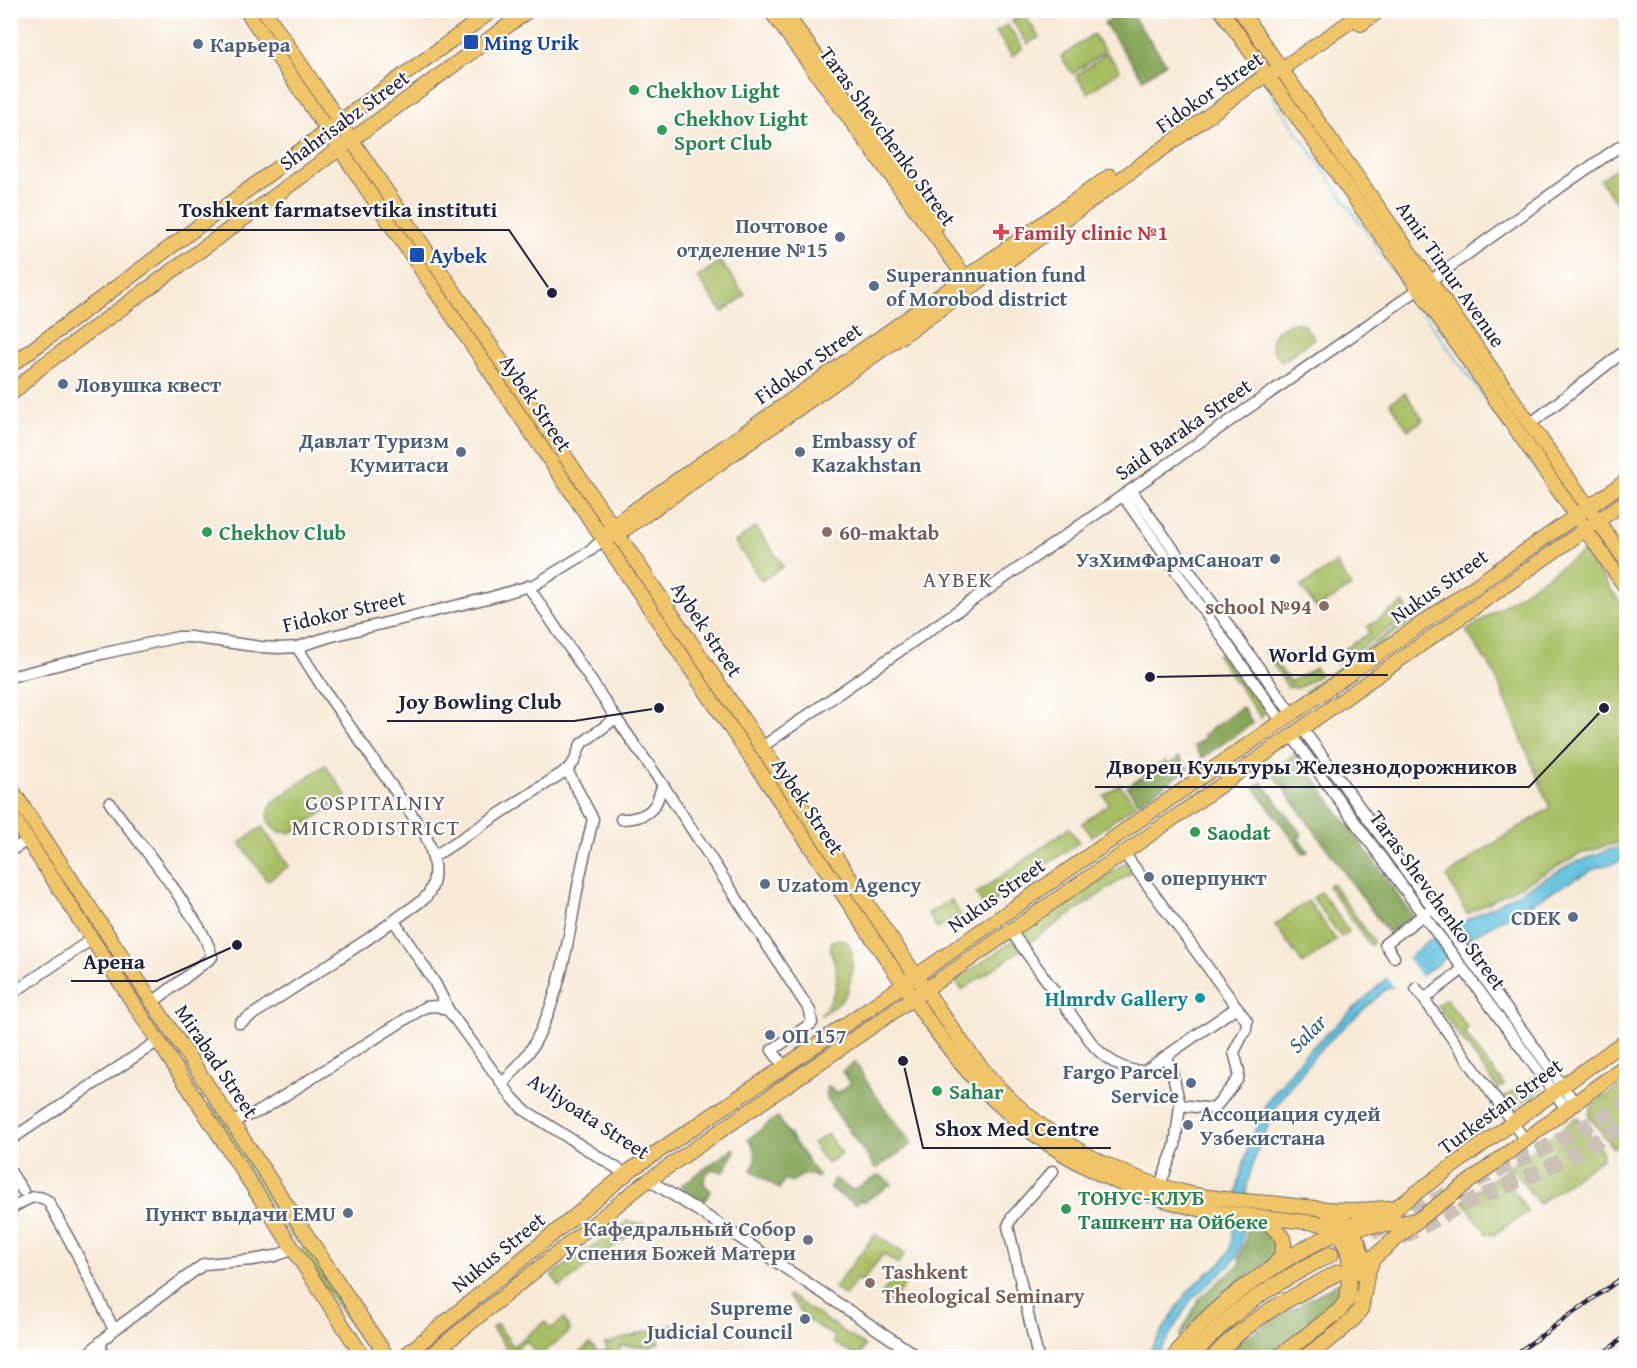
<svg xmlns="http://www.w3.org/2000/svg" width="1637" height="1368" viewBox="0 0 1637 1368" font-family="'Gentium Book Plus',serif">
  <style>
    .green { fill: #a7be63; stroke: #64704f; stroke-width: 1.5 }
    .forest { fill: #85a559; stroke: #54644a; stroke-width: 1.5 }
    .water { fill: #5ebfdd; stroke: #40708c; stroke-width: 1.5 }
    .pier { fill: #f7e9d5 }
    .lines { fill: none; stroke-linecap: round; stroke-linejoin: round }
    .stream { stroke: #5ebfdd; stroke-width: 2 }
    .highway-tunnel { stroke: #ccc1b6; stroke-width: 15; stroke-dasharray: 15 8; stroke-linecap: butt }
    .minor-casing { stroke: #6d6871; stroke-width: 13 }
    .major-casing { stroke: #6d6871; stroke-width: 16 }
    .highway-casing { stroke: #6d6871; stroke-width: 17 }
    .minor { stroke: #fff; stroke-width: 10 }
    .major { stroke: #f0c469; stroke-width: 14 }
    .highway { stroke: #f0c469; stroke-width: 15 }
    .rail-casing { stroke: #22223b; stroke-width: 4.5 }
    .rail { stroke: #fff; stroke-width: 2; stroke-dasharray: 7; stroke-linecap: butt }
    .transit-dot { fill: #1a4fb4; stroke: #fff; stroke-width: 2 }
    .service-dot { fill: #5c6f8a; stroke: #fff; stroke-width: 2 }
    .leisure-dot { fill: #2e9e5b; stroke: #fff; stroke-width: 2 }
    .health-dot { fill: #e0444e; stroke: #fff; stroke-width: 2 }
    .education-dot { fill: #8d6e63; stroke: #fff; stroke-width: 2 }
    .culture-dot { fill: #0f9aa8; stroke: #fff; stroke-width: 2 }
    .worship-dot { fill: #6b7280; stroke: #fff; stroke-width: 2 }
    .labels { text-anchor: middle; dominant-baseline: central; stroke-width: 4.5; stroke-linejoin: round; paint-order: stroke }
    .transit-label { font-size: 21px; font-weight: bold; fill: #164399; stroke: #fff; text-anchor: start }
    .service-label { font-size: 21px; font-weight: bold; fill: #4e5e75; stroke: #fff; text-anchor: start }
    .leisure-label { font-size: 21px; font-weight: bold; fill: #27864d; stroke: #fff; text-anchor: start }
    .street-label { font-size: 21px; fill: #22223b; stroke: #fff }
    .health-label { font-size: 21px; font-weight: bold; fill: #be3a42; stroke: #fff; text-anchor: start }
    .education-label { font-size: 21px; font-weight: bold; fill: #785e54; stroke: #fff; text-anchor: start }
    .culture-label { font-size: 21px; font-weight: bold; fill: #0d838f; stroke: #fff; text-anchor: end }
    .worship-label { font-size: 21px; font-weight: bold; fill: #5b616d; stroke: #fff; text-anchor: end }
    .neighbourhood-label { font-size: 22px; letter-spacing: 1.5px; fill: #615256; stroke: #fff }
    .water-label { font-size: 22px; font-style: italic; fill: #3a617c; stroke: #fff }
    .leader { fill: none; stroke: #22223b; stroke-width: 2 }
    .callout-dot { fill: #22223b; stroke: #fff; stroke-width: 2 }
    .callout-label { font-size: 22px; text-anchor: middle; font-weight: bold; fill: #22223b; stroke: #fff; stroke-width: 4.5; stroke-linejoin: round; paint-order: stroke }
  </style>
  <rect width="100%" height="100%" fill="#fff"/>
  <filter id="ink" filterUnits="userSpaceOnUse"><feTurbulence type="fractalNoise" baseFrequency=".0167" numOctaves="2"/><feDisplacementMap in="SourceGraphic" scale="12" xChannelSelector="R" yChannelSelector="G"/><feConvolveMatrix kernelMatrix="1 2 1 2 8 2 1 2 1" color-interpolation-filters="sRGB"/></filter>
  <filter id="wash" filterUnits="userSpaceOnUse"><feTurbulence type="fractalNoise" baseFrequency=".008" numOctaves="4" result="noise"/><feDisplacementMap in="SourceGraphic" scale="24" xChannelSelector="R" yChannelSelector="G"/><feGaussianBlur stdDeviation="1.35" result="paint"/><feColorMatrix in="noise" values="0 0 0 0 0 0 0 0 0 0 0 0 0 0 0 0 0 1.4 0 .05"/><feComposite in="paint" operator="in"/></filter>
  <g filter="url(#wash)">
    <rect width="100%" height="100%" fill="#f7e9d5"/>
    <!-- green -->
    <g class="green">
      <polygon points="1023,13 1039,37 1028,44 1012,21"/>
      <polygon points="1007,25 1023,48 1012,56 996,32"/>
      <polygon points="1093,34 1105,51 1073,74 1061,57"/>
      <polygon points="1107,53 1120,70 1088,93 1076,76"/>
      <polygon points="1626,161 1626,199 1618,205 1600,180"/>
      <polygon points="720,261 745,295 723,312 697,278"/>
      <path d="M1295,322L1304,325L1314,338L1282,362C1280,358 1275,354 1273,349C1266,335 1283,325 1295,322Z"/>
      <polygon points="1405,393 1423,420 1408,430 1390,403"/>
      <polygon points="756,527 783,566 762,581 735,542"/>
      <polygon points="1584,551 1626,611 1626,842 1608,845 1581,854 1467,914 1447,877 1477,854 1550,808 1495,674 1466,631"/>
      <polygon points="1336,563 1351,586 1317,609 1301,587"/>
      <polygon points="1403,603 1410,614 1337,664 1332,657 1370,633 1367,627"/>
      <polygon points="1410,618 1412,621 1307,694 1305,691"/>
      <polygon points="1266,649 1290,682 1315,668 1320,675 1299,688 1288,687 1264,650"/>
      <polygon points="1221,652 1265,711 1261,718 1217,655"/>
      <path d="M325,765L347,796L293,832C271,836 261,818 274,801Z"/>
      <polygon points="1120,785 1135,805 1092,836 1082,823 1109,804 1104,796"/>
      <polygon points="262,827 289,866 267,881 240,843"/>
      <polygon points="1069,828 1079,842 985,908 976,894"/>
      <polygon points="1128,861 1135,870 1026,945 1019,935"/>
      <polygon points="1332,883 1374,942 1370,945 1328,886"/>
      <polygon points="1321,892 1349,931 1341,937 1313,898"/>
      <polygon points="951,899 961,916 937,929 928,914"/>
      <polygon points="1308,901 1336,940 1303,964 1275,925"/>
      <path d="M838,939C841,940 845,940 847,942C857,951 851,983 846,994C841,1003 829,1010 820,1016C834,997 841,984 834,960C831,952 829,950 832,941Z"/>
      <polygon points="1014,940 1021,950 962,990 955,981"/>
      <polygon points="1446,999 1468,1028 1464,1032 1504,1085 1498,1089 1437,1005"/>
      <polygon points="1533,1077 1542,1089 1514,1109 1505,1097"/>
      <polygon points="1626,1081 1626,1140 1613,1148 1589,1116 1590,1108"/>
      <polygon points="208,1104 224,1120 301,1236 294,1240 217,1125"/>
      <polygon points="1577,1117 1603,1153 1602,1158 1539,1204 1513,1169 1504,1176 1528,1212 1493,1235 1487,1234 1463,1201"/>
      <polygon points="827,1134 842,1154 827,1164 813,1144"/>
      <polygon points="627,1221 644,1224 560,1287 552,1275 621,1225"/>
      <polygon points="875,1234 905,1254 898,1264 883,1254 862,1282 857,1279 845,1296 834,1288"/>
      <polygon points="307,1245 373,1344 367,1349 300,1250"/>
      <polygon points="898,1272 909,1279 892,1303 881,1295"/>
      <polygon points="789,1295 865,1346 858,1357 834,1343 834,1336 808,1320 788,1297"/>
      <polygon points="564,1319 570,1331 538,1357 525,1357 534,1351 527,1341 510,1353 492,1328 497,1324 513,1346 545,1322 550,1329"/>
      <polygon points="673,1324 674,1331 658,1334 659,1343 651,1347 620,1346 619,1357 574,1357 590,1344 598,1352 608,1351 605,1344"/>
    </g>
    <!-- forest -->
    <g class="forest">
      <polygon points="1121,11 1129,11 1166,63 1143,79 1104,23"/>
      <polygon points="1242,707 1253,723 1202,758 1194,746 1205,738 1203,735"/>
      <polygon points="1296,753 1413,916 1388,933 1271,771"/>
      <polygon points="1179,757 1188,769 1138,803 1127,787 1165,761 1168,765"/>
      <polygon points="1262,782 1302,835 1298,838 1308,851 1304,854 1254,788"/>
      <polygon points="855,1062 877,1098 912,1144 876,1169 827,1100 826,1088 829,1086 836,1094 850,1084 842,1071"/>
      <path d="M777,1117L819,1177L817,1178L814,1176L805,1174L791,1182L785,1179L779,1189L751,1170C758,1159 757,1149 748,1139Z"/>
      <polygon points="734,1148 735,1150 724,1172 712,1169 705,1175 704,1184 711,1191 703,1202 680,1186"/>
      <polygon points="880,1175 892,1184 864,1202 860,1200 856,1205 829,1188 834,1179 853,1190"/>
      <polygon points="1247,1230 1270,1233 1278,1246 1271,1261 1232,1287 1206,1308 1179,1337 1199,1299 1241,1263 1239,1258 1245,1243"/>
      <polygon points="1342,1280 1345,1287 1339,1305 1265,1357 1228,1358 1231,1348 1240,1340"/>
    </g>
    <!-- water -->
    <polygon class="water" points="1626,847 1626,860 1598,867 1573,880 1472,936 1438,964 1422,975 1385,990 1330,1040 1316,1054 1280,1101 1271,1118 1256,1154 1247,1184 1242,1243 1237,1256 1229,1266 1191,1300 1156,1357 1145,1358 1186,1294 1197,1282 1222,1262 1229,1252 1232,1238 1238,1184 1249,1145 1267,1102 1305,1054 1426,942 1572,864 1611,849"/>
    <!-- pier -->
    <polygon class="pier" points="1406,956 1422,978 1395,989 1385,975"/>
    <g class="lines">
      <!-- stream -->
      <g class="stream">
        <polyline points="1271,94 1408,292"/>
        <polyline points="1413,299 1543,479"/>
        <polyline points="1590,551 1610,580"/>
      </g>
    </g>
  </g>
  <g filter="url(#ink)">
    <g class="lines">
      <!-- highway-tunnel -->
      <g class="highway-tunnel">
        <path d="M1475,1181C1527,1157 1578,1133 1626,1102"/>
        <polyline points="1402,1238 1464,1204 1541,1171 1580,1151 1626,1124"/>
        <polyline points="1331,1254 1448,1193"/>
      </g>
      <defs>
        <g id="minor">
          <polyline points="1430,281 1565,184 1626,142"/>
          <polyline points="1530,424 1626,350"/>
          <polyline points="1131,490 1292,714"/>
          <polyline points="1123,496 1282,722"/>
          <polyline points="528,586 616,718 663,785 810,1011 812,1023 772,1050 784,1067"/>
          <polyline points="10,677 101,654 178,637 190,637 261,647 279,648 297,647 332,636 492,597 536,584 590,551 603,539"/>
          <polyline points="1302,728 1575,1103"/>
          <polyline points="1291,735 1567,1110"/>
          <polyline points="762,747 1419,289"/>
          <path d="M110,803C136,840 166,873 189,912C199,926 208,940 212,957L153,1002"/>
          <path d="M621,819C634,819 649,816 656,803C659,797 660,791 663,785"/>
          <polyline points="10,851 28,840"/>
          <polyline points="1124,853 1247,1021 1246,1029 1234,1052 1239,1071 1238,1079 1214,1109 1180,1105 1175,1146 1160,1185"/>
          <polyline points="433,857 567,770 574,762 581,744 616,718"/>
          <polyline points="394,921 435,983 449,1011"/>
          <path d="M1010,930L1094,1046C1106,1059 1127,1074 1146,1070L1237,1007"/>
          <polyline points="1394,957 1385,944 1427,912"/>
          <polyline points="1416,988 1525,1140"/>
          <polyline points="10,995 92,939"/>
          <polyline points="1424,999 1463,969"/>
          <path d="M240,1023L365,941L424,899C442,882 433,851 424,832L323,688L297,647"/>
          <polyline points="1165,1057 1171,1067 1180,1105"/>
          <path d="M503,1083C514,1071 526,1058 534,1044C561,995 568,940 578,886C582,864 588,841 593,819L567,770"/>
          <path d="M233,1122C242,1116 250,1116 260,1111L425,1007L437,1006L449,1011L512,1097L523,1109L626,1174"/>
          <polyline points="10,1140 158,1041"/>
          <polyline points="10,1171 23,1191"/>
          <polyline points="649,1180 716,1222 920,1358"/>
          <path d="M10,1209C24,1202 34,1191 48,1201L76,1252L114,1330"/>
          <polyline points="101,1341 102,1358"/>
          <polyline points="83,1358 114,1330 204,1264 252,1260 275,1256 294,1249"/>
          <polyline points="1038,1358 1008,1226 1012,1217 1053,1171"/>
        </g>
        <g id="major">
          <path d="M246,10L923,1013C945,1044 968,1075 995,1101C1049,1153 1121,1191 1194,1208C1213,1212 1233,1214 1252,1216C1279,1219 1307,1222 1334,1225"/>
          <path d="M264,10L935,1004C956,1034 977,1065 1002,1091C1052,1142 1122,1179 1192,1194C1217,1199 1243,1201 1269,1203C1308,1207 1348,1213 1387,1208"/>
          <polyline points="770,10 971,285"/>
          <polyline points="783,10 938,224"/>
          <polyline points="1221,10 1419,289 1626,588"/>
          <polyline points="1240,10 1626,561"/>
          <polyline points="1361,24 1380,10"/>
          <polyline points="10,366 327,131 493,10"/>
          <polyline points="10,395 41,367 529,10"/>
          <polyline points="607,532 612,526 1110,176"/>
          <polyline points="610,537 618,534 955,299 1244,90 1262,78 1281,69 1367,10"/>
          <polyline points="10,787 388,1358"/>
          <polyline points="10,813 364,1358"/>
          <polyline points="1393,1214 1398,1206 1626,1040"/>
          <polyline points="1353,1227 1391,1225 1419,1219 1626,1065"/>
          <polyline points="402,1358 632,1169 784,1067 939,960 1626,481"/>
          <polyline points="427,1358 643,1184 1124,853 1626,501"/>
        </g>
        <g id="highway">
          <path d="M1325,1209C1354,1223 1363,1245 1364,1276"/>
          <path d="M1248,1216C1275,1222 1298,1241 1273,1267"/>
          <path d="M1174,1358C1204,1309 1272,1265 1323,1239C1347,1227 1373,1217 1398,1206"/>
          <path d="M1191,1358C1228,1311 1278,1281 1331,1254"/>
          <path d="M1213,1358C1246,1320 1295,1295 1339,1272"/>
          <polyline points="1277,1358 1339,1311 1348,1299 1350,1265 1348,1250 1339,1232 1331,1227 1323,1224"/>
          <polyline points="1304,1358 1338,1333 1355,1317 1361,1308 1367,1274 1373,1258 1419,1219"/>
        </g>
      </defs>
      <!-- minor casing -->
      <use href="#minor" class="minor-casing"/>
      <!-- major casing -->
      <use href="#major" class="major-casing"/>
      <!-- highway casing -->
      <use href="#highway" class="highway-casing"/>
      <!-- minor -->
      <use href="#minor" class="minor"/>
      <!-- major -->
      <use href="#major" class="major"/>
      <!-- highway -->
      <use href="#highway" class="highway"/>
      <defs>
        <g id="rail">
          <polyline points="1510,1358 1626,1275"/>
          <polyline points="1597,1358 1626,1336"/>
        </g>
      </defs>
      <!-- rail casing -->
      <use href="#rail" class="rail-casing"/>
      <!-- rail -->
      <use href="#rail" class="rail"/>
    </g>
  </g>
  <!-- markers -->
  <g class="transit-dot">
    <rect x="463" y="34" width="16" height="16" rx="3"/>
    <rect x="409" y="247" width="16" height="16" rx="3"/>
  </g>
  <g class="service-dot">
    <circle cx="198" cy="44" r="6"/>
    <circle cx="840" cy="237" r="6"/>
    <circle cx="874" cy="286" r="6"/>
    <circle cx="63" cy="384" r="6"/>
    <circle cx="461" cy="452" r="6"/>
    <circle cx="800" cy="452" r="6"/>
    <circle cx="1275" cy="559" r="6"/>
    <circle cx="1149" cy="877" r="6"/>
    <circle cx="765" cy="884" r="6"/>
    <circle cx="1573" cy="917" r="6"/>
    <circle cx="770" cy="1035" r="6"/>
    <circle cx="1191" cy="1083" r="6"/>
    <circle cx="1188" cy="1125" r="6"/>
    <circle cx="348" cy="1213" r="6"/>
    <circle cx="805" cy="1319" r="6"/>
  </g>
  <g class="leisure-dot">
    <circle cx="634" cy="90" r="6"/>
    <circle cx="662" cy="130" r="6"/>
    <circle cx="207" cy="532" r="6"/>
    <circle cx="1195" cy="832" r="6"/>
    <circle cx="937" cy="1091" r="6"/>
    <circle cx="1066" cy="1209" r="6"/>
  </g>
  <path class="health-dot" d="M998 223h6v6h6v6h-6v6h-6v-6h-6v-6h6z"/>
  <g class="education-dot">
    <circle cx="827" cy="532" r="6"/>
    <circle cx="1324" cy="606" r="6"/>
    <circle cx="870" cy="1283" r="6"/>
  </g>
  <circle class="culture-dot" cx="1200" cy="998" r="6"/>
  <circle class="worship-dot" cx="808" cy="1240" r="6"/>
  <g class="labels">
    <!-- transit labels -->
    <g class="transit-label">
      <text x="484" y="42">Ming Urik</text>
      <text x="430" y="255">Aybek</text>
    </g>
    <!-- service labels -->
    <g class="service-label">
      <text x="210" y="44">Карьера</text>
      <text x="828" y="225" text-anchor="end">Почтовое<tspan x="828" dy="24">отделение №15</tspan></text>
      <text x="886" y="274">Superannuation fund<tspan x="886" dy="24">of Morobod district</tspan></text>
      <text x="75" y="384">Ловушка квест</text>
      <text x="449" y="440" text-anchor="end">Давлат Туризм<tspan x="449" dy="24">Кумитаси</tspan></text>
      <text x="812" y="440">Embassy of<tspan x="812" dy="24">Kazakhstan</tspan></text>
      <text x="1263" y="559" text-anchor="end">УзХимФармСаноат</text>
      <text x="1161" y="877">оперпункт</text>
      <text x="777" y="884">Uzatom Agency</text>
      <text x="1561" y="917" text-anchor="end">CDEK</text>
      <text x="782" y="1035">ОП 157</text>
      <text x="1179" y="1071" text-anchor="end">Fargo Parcel<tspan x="1179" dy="24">Service</tspan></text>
      <text x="1200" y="1113">Ассоциация судей<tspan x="1200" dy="24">Узбекистана</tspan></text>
      <text x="336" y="1213" text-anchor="end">Пункт выдачи EMU</text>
      <text x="793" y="1307" text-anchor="end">Supreme<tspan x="793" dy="24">Judicial Council</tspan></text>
    </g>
    <!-- leisure labels -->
    <g class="leisure-label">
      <text x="646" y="90">Chekhov Light</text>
      <text x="674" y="118">Chekhov Light<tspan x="674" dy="24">Sport Club</tspan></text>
      <text x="219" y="532">Chekhov Club</text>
      <text x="1207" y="832">Saodat</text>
      <text x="949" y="1091">Sahar</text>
      <text x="1078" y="1197">ТОНУС-КЛУБ<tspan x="1078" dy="24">Ташкент на Ойбеке</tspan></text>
    </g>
    <!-- street labels -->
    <g class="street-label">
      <text transform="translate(1209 92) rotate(-35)">Fidokor Street</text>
      <text transform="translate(344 120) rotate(-36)">Shahrisabz Street</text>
      <text transform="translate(888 136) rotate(54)">Taras Shevchenko Street</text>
      <text transform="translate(1451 274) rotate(55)">Amir Timur Avenue</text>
      <text transform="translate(808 363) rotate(-35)">Fidokor Street</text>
      <text transform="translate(536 403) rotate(56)">Aybek Street</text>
      <text transform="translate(1183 429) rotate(-35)">Said Baraka Street</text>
      <text transform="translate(1439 586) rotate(-35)">Nukus Street</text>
      <text transform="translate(344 611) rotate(-13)">Fidokor Street</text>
      <text transform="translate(707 629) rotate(56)">Aybek street</text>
      <text transform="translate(808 806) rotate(56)">Aybek Street</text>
      <text transform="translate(996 895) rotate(-35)">Nukus Street</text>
      <text transform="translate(1438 900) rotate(54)">Taras Shevchenko Street</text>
      <text transform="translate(217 1061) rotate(56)">Mirabad Street</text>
      <text transform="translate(1500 1106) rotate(-36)">Turkestan Street</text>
      <text transform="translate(589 1116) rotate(33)">Avliyoata Street</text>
      <text transform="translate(498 1252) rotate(-39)">Nukus Street</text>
    </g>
    <!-- health labels -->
    <g class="health-label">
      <text x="1014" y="232">Family clinic №1</text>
    </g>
    <!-- education labels -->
    <g class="education-label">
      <text x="839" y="532">60-maktab</text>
      <text x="1312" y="606" text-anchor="end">school №94</text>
      <text x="882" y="1271">Tashkent<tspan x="882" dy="24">Theological Seminary</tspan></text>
    </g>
    <!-- culture labels -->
    <g class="culture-label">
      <text x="1188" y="998">Hlmrdv Gallery</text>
    </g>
    <!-- worship labels -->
    <g class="worship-label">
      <text x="796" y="1228">Кафедральный Собор<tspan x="796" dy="24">Успения Божeй Матери</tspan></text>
    </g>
    <!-- neighbourhood labels -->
    <g class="neighbourhood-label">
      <text x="958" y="579">АYBEK</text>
      <text x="376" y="802">GOSPITALNIY<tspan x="376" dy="25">MICRODISTRICT</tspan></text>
    </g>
    <!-- water labels -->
    <g class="water-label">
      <text transform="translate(1307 1033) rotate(-45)">Salar</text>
    </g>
  </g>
  <!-- callouts -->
  <path class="leader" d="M552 293L509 230H166M1150 677L1256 675H1388M659 708L574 721H387M1604 708L1529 787H1095M237 945L157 981H71M903 1061L923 1148H1111"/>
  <g class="callout-dot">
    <circle cx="552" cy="293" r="6"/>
    <circle cx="1150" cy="677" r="6"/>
    <circle cx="659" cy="708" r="6"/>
    <circle cx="1604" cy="708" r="6"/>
    <circle cx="237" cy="945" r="6"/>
    <circle cx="903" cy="1061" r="6"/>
  </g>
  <g class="callout-label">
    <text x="338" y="217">Toshkent farmatsevtika instituti</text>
    <text x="1322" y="662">World Gym</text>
    <text x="480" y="709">Joy Bowling Club</text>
    <text x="1312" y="774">Дворец Культуры Железнодорожников</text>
    <text x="114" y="969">Арена</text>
    <text x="1017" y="1136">Shox Med Centre</text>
  </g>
  <!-- margin -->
  <rect width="1637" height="1368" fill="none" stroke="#fff" stroke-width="36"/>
</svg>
